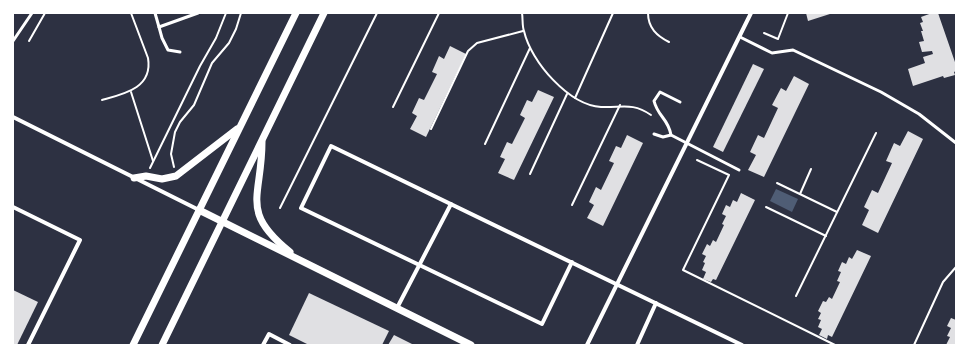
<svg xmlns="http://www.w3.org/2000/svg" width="969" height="358" viewBox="0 0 969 358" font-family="Manrope,sans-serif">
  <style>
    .water { fill: #4f5d75 }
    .building { fill: #e0e0e3 }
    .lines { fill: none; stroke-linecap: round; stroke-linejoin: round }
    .path { stroke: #fff; stroke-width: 2 }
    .service { stroke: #fff; stroke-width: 3 }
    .minor { stroke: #fff; stroke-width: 4 }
    .tertiary { stroke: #fff; stroke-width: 7 }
  </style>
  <rect width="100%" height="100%" fill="#2d3142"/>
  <!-- water -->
  <polygon class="water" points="776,189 798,199 792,212 770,201"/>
  <!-- building -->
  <g class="building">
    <polygon points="806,13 833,13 808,21"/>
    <polygon points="932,13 938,13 956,65 956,71 954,72 955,75 944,78 943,76 913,86 908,69 925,63 923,57 933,54 932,51 922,52 919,42 924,41 921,31 923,31 920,23 923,22 921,17"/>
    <polygon points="450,46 466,54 426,137 410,129 417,116 412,113 419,98 424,100 437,74 432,72 439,56 444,59"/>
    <polygon points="753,64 764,69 723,152 713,147"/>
    <polygon points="794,76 809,84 764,177 748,170 756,155 750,152 758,135 764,138 778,108 772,105 781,88 786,91"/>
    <polygon points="538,90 554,97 514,180 498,173 505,159 500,157 507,142 512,144 525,118 520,115 527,100 532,102"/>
    <polygon points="908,131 923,139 878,233 862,225 869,210 864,207 872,190 878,193 892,163 886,161 894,143 900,146"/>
    <polygon points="627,135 643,143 603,226 587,218 594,205 589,202 596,187 601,190 614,163 609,161 616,146 621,148"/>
    <polygon points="741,193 755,200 716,280 713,279 711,282 703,279 706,272 702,270 705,263 703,262 706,256 702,254 707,244 710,246 713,240 716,242 724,225 722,224 726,216 722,214 726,205 730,207 733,200 737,202"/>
    <polygon points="857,250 871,256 832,337 828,335 827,339 819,335 822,329 818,327 821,320 818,319 821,313 818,311 823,301 826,302 829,297 832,299 840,282 837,281 841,272 838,271 842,262 846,264 849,257 852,259"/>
    <polygon points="13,290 38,302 17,345 13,345"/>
    <polygon points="309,293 389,331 382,345 309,345 289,335"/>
    <polygon points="951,318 956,320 956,345 946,345 950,337 947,336 951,328 947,326"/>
    <polygon points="394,335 414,345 388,345"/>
  </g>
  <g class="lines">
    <!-- path -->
    <g class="path">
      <path d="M522,13C523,19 522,26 524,31C531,62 569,105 601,107C622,108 632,102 651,115"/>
      <path d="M648,13C648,28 657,36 669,42"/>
      <polyline points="764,33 778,39 788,13"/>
      <polyline points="29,41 45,13"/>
      <polyline points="131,92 153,161"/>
      <polyline points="575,98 613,13"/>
      <path d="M102,100C124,94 153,88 148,58L131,13"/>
      <polyline points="393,107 439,13"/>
      <polyline points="431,129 468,51 477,43 523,31"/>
      <polyline points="485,144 530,48"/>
      <polyline points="697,160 729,175 683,270 835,345"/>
      <polyline points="174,167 171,154 175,132 180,122 194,105 212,63 229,43 236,29 241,13"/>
      <polyline points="150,168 200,66 216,38 226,13"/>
      <polyline points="530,174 567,94"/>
      <polyline points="777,183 837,212"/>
      <polyline points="800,194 811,169"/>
      <polyline points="572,205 620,105"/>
      <polyline points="766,207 826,236"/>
      <polyline points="280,208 377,13"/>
      <polyline points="796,296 876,133"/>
      <polyline points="914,345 943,282 956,267"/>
    </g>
    <!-- service -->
    <g class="service">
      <polyline points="155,13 159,27 198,13"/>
      <polyline points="159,27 162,38 168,50 180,52"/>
      <polyline points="740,37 772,53 793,50 881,92 919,114 956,143"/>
      <polyline points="13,41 32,13"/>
      <path d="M680,102L660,92L654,101C658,117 668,118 671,135L739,170"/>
      <polyline points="654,134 663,137 671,135"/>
    </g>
    <!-- minor -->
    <g class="minor">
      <polyline points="13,117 199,210"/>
      <polyline points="13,207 80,240 28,345"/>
      <polyline points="572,262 542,324 301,208 331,146 742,345"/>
      <polyline points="397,308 451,204"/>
      <polyline points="263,345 269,334 290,345"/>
      <polyline points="587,345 751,13"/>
      <polyline points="637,345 656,303"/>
    </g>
    <!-- tertiary -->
    <g class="tertiary">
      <path d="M262,142C262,197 239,211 290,252"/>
      <polyline points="134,178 146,176 162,179 176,176 237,129"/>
      <polyline points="199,210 471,345"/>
      <polyline points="133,345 296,13"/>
      <polyline points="162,345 324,13"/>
    </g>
  </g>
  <!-- border -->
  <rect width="969" height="358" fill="none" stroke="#ffffff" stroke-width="28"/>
</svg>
